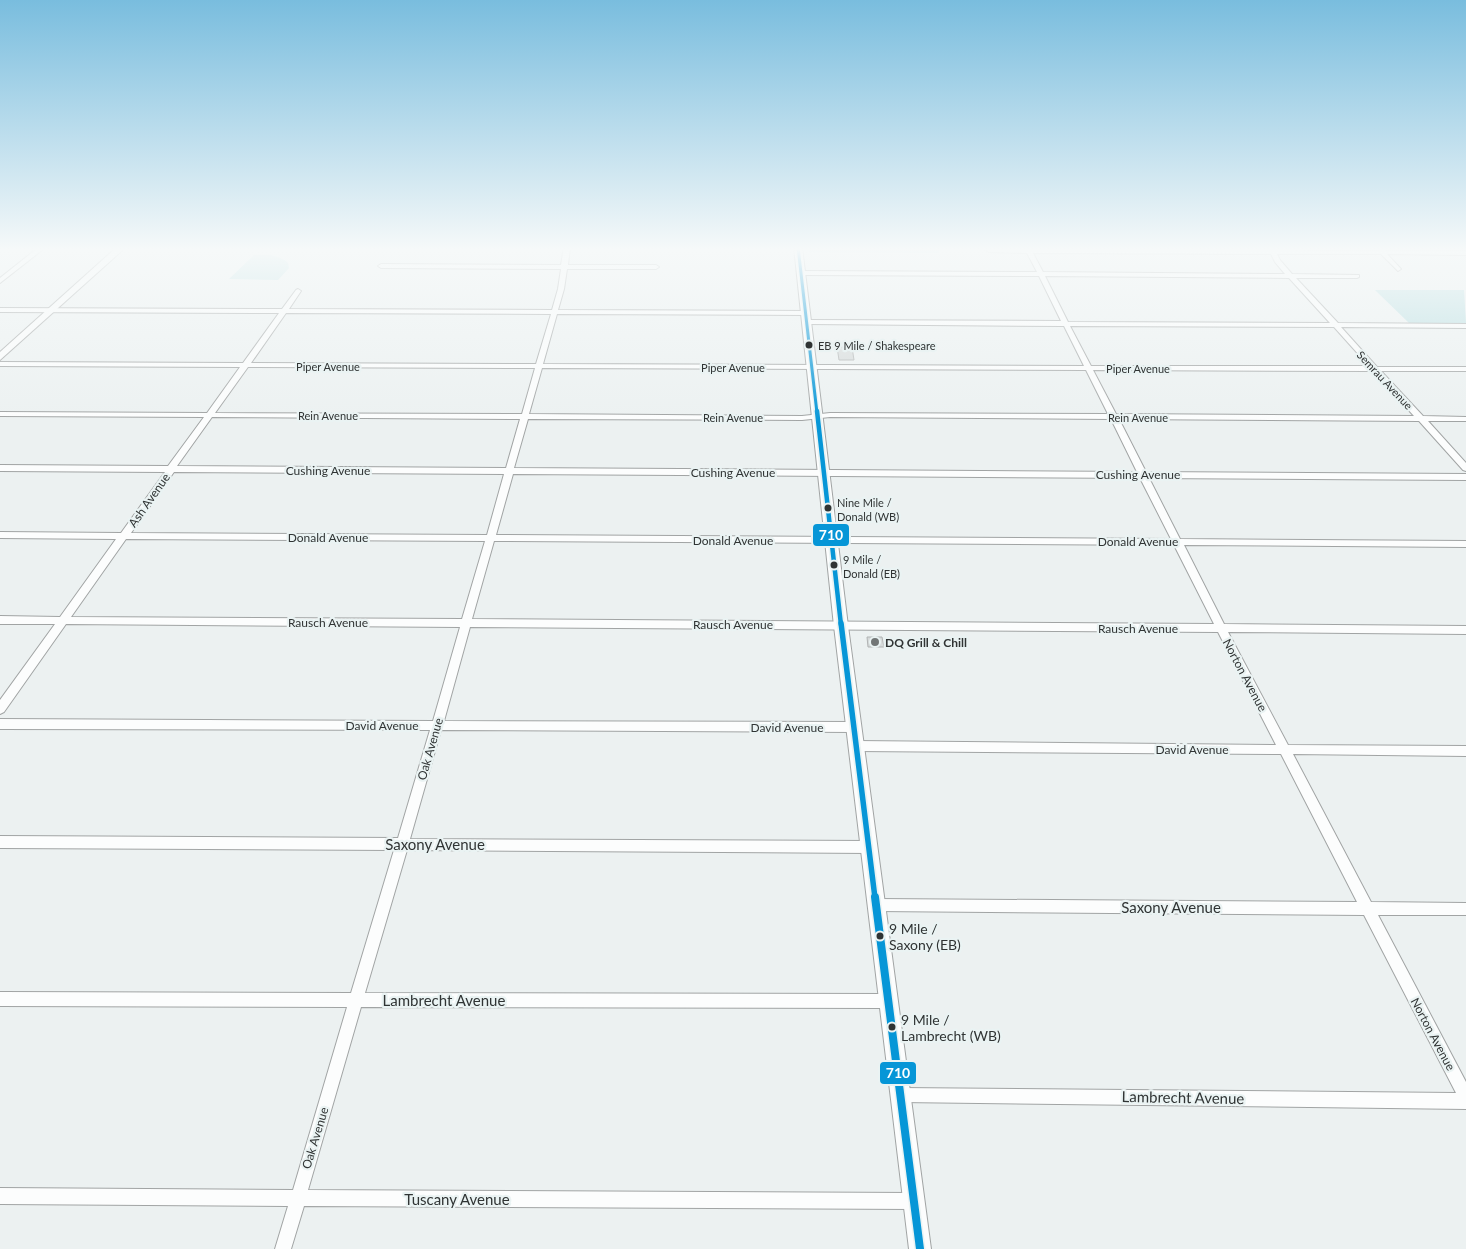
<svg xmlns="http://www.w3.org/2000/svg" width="1466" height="1249" viewBox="0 0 1466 1249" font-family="Lato,sans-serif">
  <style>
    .green { fill: #b8dee1 }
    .building { fill: #d6dada; stroke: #b1b4b4 }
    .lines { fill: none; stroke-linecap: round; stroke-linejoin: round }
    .street-casing { stroke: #a1a4a4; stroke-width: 2 }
    .secondary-casing { stroke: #a1a4a4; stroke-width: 2 }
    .street { fill: #fcfdfd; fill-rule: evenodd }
    .secondary { fill: #fcfdfd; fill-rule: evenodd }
    .bus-1-far3-casing { stroke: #eaf3f3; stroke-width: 5.5 }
    .bus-1-far2-casing { stroke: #eaf3f3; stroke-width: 8 }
    .bus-1-far1-casing { stroke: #eaf3f3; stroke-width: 9 }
    .bus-1-casing { stroke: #eaf3f3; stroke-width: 11 }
    .bus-1-far3 { stroke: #0696d7; stroke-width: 3 }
    .bus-1-far2 { stroke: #0696d7; stroke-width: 4.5 }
    .bus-1-far1 { stroke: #0696d7; stroke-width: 5.5 }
    .bus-1 { stroke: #0696d7; stroke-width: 8 }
    .bus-dot { fill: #303434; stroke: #eaf3f3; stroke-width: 2 }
    .poi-dot { fill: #727676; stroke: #eaf3f3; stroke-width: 2 }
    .labels { text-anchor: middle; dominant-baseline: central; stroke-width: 4.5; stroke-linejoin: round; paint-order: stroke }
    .bus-label { font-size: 11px; fill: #303434; stroke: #eaf3f3; text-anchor: start }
    .far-street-label { font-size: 11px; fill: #303434; stroke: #eaf3f3 }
    .street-label { font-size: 12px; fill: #303434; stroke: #eaf3f3 }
    .poi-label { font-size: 12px; font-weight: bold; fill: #303434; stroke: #eaf3f3; text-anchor: start }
    .near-bus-label { font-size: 14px; fill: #303434; stroke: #eaf3f3; text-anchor: start }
    .near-street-label { font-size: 15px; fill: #303434; stroke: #eaf3f3 }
    .line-badge { stroke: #eaf3f3; stroke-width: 2 }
    .badge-label { font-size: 14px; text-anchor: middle; font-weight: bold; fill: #fff }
  </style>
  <rect width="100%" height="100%" fill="#ecf1f1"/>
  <!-- green -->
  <g class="green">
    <polygon points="808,247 941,247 938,253 809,252"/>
    <path d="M254,255C266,255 279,254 288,263L289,268L278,280L229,279Z"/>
    <polygon points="1375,290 1464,290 1466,323 1409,323"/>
  </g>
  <!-- building -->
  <g class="building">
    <polygon points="837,347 852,347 854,360 839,360"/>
    <polygon points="867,637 882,637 884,647 868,647"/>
  </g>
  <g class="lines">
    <defs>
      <g id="street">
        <polygon points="39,247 46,247 0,283 0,278"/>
        <path d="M564,247H570L568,265H656L659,267L656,269H567L564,289L558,310L806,311L809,313L806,315L557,314L543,364L1084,366L1064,326L807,324L804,322L807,320L1061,321L1039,276L801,275L798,273L801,271L1037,272L1027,253L989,252L981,247L998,249L1275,250L1279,248L1282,250L1380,251L1379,247H1385L1386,251H1466V255L1387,254L1401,269L1398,271L1381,254H1277L1280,260L1292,274L1359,275V277L1357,278H1296L1338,323L1466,324V328L1341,327L1377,367H1466V371H1381L1423,416L1466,417V421H1428L1466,463V471L1463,470L1419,421L1119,419L1146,472L1466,474V480L1149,478L1180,539L1466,541V547L1184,545L1224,624L1466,626V634L1228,632L1288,745L1466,746V756L1293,754L1371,902L1466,903V915H1378L1466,1082V1109L900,1102L895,1100L893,1095L895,1090L900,1088L1456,1093L1364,915L877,911L872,910L871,905L872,900L877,899L1357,902L1281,754L857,751L853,749L851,746L853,743L857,741L1276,745L1218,632L470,627L444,721L854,722L858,724L860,727L858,730L854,732L441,730L410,839L870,841L874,843L876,847L874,851L870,853L407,850L365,993L888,994L893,996L895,1001L893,1006L888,1008L361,1007L308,1190L913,1193L919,1195L921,1201L919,1207L913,1209L304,1206L291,1249H275L288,1206L0,1204V1188L293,1190L347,1007L0,1006V992L351,993L394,850L0,848V836L398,838L430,730L0,729V719L433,721L460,627L66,624L4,712L0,714V700L55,624H0V616L60,617L116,539L0,538V532L121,533L165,472L0,471V465L168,466L204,417L0,416V412L207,413L240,367L0,366V362L243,363L279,313L0,312V308L282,309L296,290L298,289L301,291L289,309L552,310L558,289L561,269L381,268L378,266L381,264L561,265ZM1033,253L1271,254L1275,262L1285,274L1043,272ZM1045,276L1289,278L1330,323L1068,322ZM286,313L551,314L536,364L251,363ZM1070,326L1334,327L1369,366H1091ZM248,367L535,368L522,414L215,413ZM542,368L1086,370L1108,414L830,413L802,416L529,414ZM1093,370L1373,371L1414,416L1116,414ZM212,417L520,419L506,468L177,466ZM830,417L1111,419L1137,472L514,468L528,419L802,420ZM174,472L504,474L487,535L131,533ZM513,474L1140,478L1171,539L496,535ZM126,539L485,541L462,619L71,617ZM494,541L1174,545L1214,624L472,619Z"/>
      </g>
      <g id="secondary">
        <polygon points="117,247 126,247 0,360 0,352"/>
        <polygon points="794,247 802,247 848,626 931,1249 909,1249 834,626"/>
      </g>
    </defs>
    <!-- street casing -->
    <use href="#street" class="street-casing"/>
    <!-- secondary casing -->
    <use href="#secondary" class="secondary-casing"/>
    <!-- street -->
    <use href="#street" class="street"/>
    <!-- secondary -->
    <use href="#secondary" class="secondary"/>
    <defs>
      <polyline id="bus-1-far3" points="798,247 817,413"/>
      <polyline id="bus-1-far2" points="817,411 841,625"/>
      <polyline id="bus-1-far1" points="841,623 875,898"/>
      <polyline id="bus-1" points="875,897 920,1249"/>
    </defs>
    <!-- bus-1-far3 casing -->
    <use href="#bus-1-far3" class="bus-1-far3-casing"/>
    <!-- bus-1-far2 casing -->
    <use href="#bus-1-far2" class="bus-1-far2-casing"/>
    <!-- bus-1-far1 casing -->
    <use href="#bus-1-far1" class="bus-1-far1-casing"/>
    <!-- bus-1 casing -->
    <use href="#bus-1" class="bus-1-casing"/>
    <!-- bus-1-far3 -->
    <use href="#bus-1-far3" class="bus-1-far3"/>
    <!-- bus-1-far2 -->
    <use href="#bus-1-far2" class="bus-1-far2"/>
    <!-- bus-1-far1 -->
    <use href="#bus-1-far1" class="bus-1-far1"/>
    <!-- bus-1 -->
    <use href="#bus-1" class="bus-1"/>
  </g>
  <!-- sky -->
  <linearGradient id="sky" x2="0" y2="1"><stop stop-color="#79bdde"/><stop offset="0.59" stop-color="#f6f9f9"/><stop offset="1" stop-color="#f6f9f9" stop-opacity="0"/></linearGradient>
  <rect width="1466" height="422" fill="url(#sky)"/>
  <!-- markers -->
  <g class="bus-dot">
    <circle cx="809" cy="345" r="4.5"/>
    <circle cx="828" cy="508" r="4.5"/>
    <circle cx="834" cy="565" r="4.5"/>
    <circle cx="880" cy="936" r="4.5"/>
    <circle cx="892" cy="1027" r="4.5"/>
  </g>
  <circle class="poi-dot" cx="875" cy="642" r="5"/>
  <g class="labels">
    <!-- bus labels -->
    <g class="bus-label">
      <text x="818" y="345">EB 9 Mile / Shakespeare</text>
      <text x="837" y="502">Nine Mile /<tspan x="837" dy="14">Donald (WB)</tspan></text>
      <text x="843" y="559">9 Mile /<tspan x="843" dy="14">Donald (EB)</tspan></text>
    </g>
    <!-- far-street labels -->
    <g class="far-street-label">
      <text x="328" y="366">Piper Avenue</text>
      <text x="733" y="367">Piper Avenue</text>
      <text x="1138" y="368">Piper Avenue</text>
      <text transform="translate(1385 380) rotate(47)">Semrau Avenue</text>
      <text x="328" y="415">Rein Avenue</text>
      <text x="733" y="417">Rein Avenue</text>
      <text x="1138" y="417">Rein Avenue</text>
    </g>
    <!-- street labels -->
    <g class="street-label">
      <text x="328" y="470">Cushing Avenue</text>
      <text x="733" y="472">Cushing Avenue</text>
      <text x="1138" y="474">Cushing Avenue</text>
      <text transform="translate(149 500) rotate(-55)">Ash Avenue</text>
      <text x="328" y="537">Donald Avenue</text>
      <text x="733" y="540">Donald Avenue</text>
      <text x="1138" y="541">Donald Avenue</text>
      <text x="328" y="622">Rausch Avenue</text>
      <text x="733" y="624">Rausch Avenue</text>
      <text x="1138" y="628">Rausch Avenue</text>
      <text transform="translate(1245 675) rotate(62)">Norton Avenue</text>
      <text x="382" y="725">David Avenue</text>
      <text x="787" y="727">David Avenue</text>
      <text transform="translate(430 749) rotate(-74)">Oak Avenue</text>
      <text x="1192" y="749">David Avenue</text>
      <text transform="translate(1433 1034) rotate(62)">Norton Avenue</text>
      <text transform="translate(315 1138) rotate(-73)">Oak Avenue</text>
    </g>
    <!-- poi labels -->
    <g class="poi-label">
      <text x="885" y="642">DQ Grill &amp; Chill</text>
    </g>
    <!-- near-bus labels -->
    <g class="near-bus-label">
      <text x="889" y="928">9 Mile /<tspan x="889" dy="16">Saxony (EB)</tspan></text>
      <text x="901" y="1019">9 Mile /<tspan x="901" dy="16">Lambrecht (WB)</tspan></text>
    </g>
    <!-- near-street labels -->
    <g class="near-street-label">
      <text x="435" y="844">Saxony Avenue</text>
      <text x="1171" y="907">Saxony Avenue</text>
      <text x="444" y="1000">Lambrecht Avenue</text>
      <text transform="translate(1183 1097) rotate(1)">Lambrecht Avenue</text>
      <text x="457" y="1199">Tuscany Avenue</text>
    </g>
  </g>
  <g class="line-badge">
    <rect x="812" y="523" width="38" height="24" rx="5" fill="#0696d7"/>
    <rect x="879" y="1061" width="38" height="24" rx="5" fill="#0696d7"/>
  </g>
  <g class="badge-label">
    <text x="831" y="540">710</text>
    <text x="898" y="1078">710</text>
  </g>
</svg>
